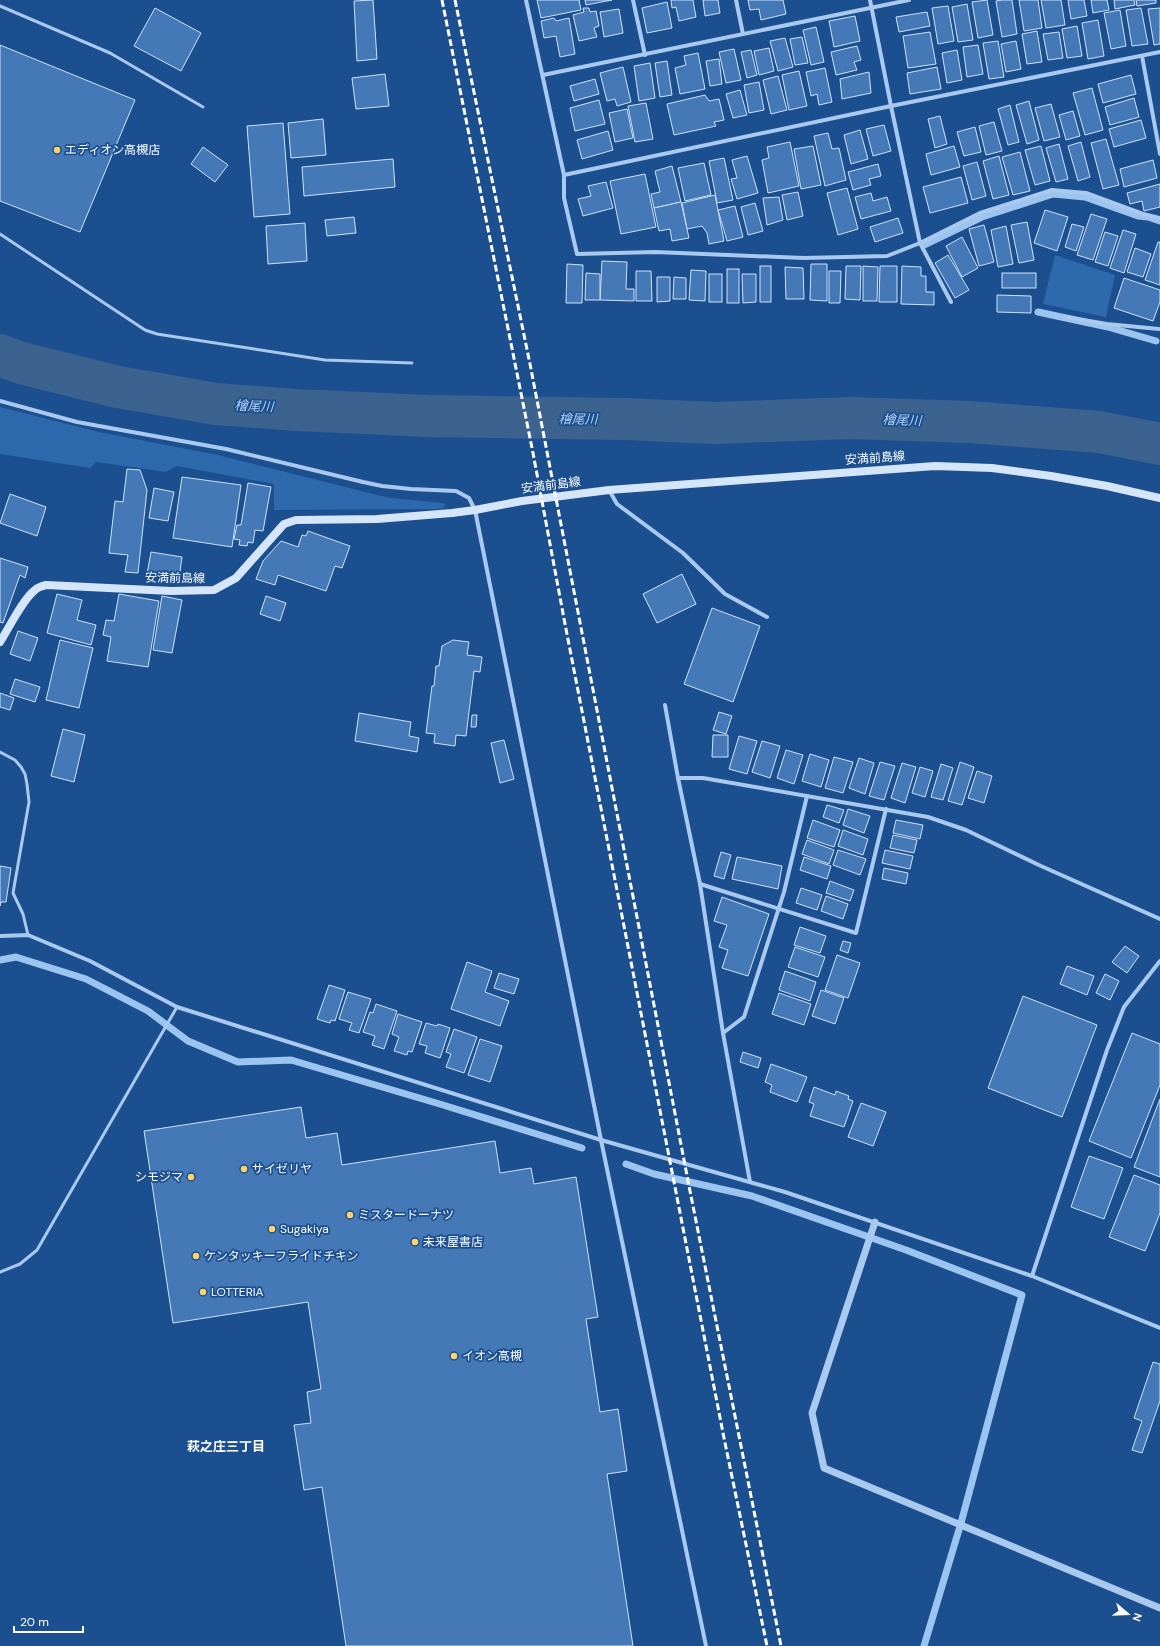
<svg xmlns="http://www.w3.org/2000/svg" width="1160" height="1646" viewBox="0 0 1160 1646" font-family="'DM Sans','Noto Sans JP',sans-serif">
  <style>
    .green { fill: #2e69ad }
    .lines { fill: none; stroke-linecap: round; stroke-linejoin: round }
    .stream { stroke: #9cc4f0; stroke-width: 7 }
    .river { stroke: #3c6290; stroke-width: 42 }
    .building { fill: #4478b7; stroke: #cfe3fa }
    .service { stroke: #a9c9ee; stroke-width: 3 }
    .minor { stroke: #a9c9ee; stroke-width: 4 }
    .tertiary { stroke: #a9c9ee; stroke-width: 7 }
    .secondary { stroke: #d6e6fa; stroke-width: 8 }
    .rail { stroke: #fff; stroke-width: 3; stroke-dasharray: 7 3; stroke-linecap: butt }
    .poi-dot { fill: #ffd166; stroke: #1b4f8f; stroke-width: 1.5 }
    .labels { text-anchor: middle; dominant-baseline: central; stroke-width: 3.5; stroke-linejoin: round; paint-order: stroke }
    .poi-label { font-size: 12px; fill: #fff; stroke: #1b4f8f; text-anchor: start }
    .street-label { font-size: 12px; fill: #fff; stroke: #1b4f8f }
    .water-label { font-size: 13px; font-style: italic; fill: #b5d3f5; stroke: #1b4f8f }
    .neighbourhood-label { font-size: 13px; font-weight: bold; fill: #fff; stroke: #1b4f8f }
  </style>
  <rect width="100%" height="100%" fill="#1b4f8f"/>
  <!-- green -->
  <g class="green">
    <polygon points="1055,255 1115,275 1106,317 1043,304"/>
    <polygon points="0,407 99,432 218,455 373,494 391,498 443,503 446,505 441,509 274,510 274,484 177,466 166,472 96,462 90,468 0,454"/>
  </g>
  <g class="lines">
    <!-- stream -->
    <g class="stream">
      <polyline points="924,245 982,217 1053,194 1085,197 1138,216 1148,217 1160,221"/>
      <polyline points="1038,312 1108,327 1156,341"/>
      <polyline points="0,960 16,957 86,979 148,1011 188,1041 238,1062 291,1060 443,1105 582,1148"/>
      <polyline points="626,1164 654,1174 752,1196 906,1250 1022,1295 961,1523 924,1646"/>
    </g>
    <!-- river -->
    <polyline class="river" points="0,355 21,363 118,387 216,404 297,410 429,416 624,419 716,423 850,418 969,422 1099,432 1160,444"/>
  </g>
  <!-- building -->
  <g class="building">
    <polygon points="373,0 377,59 357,61 354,1"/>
    <polygon points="537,0 579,0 581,10 541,18"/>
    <polygon points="585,0 612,0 586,5"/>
    <polygon points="671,0 693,0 696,17 679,21 676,7 672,8"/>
    <polygon points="703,0 718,0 720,13 705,16"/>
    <polygon points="748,0 783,0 786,14 761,20 759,9 750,10"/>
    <polygon points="987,0 993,35 978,38 972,2"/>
    <polygon points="1002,0 1012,0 1017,34 1002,37 996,1"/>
    <polygon points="1019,0 1038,0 1042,28 1024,31"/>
    <polygon points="1041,0 1061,0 1065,25 1046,28"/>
    <polygon points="1068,0 1084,0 1087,16 1071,19"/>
    <polygon points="1091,0 1107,0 1109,10 1093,13"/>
    <polygon points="1114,0 1134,0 1135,5 1115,9"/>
    <polygon points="1136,0 1156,0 1156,3 1137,6"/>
    <polygon points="667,2 672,28 647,33 642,8"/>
    <polygon points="967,4 973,40 958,42 952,7"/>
    <polygon points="948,6 954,41 938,44 932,8"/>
    <polygon points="155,8 201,33 181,71 134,46"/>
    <polygon points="583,8 589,8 590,12 596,11 599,26 594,28 597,37 579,41 573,15 584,12"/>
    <polygon points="1141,8 1148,44 1132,46 1126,10"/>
    <polygon points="1160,8 1160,44 1154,45 1148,9"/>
    <polygon points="619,9 623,33 604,37 600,12"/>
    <polygon points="1120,10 1126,46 1111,49 1104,13"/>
    <polygon points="927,12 930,26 899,32 896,17"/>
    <polygon points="855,16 860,41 834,47 829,21"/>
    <polygon points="554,18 556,21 569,18 575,54 560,57 556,36 544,38 541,21"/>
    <polygon points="1098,20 1104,56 1088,59 1082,23"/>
    <polygon points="1077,26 1082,56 1067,58 1062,29"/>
    <polygon points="816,27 824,62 811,65 803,30"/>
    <polygon points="1037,31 1042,62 1027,64 1022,34"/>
    <polygon points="930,32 936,64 908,68 903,36"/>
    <polygon points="1059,32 1063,58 1048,60 1043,34"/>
    <polygon points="802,37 808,63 795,65 790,39"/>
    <polygon points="785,38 793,67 778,71 770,41"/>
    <polygon points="998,41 1004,77 989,79 983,43"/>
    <polygon points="1016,41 1021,69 1006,72 1001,44"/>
    <polygon points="0,45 135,100 80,232 0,201"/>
    <polygon points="978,45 983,74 967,77 963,47"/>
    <polygon points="857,46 861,60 854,62 857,70 836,75 831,52"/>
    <polygon points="769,48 774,71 759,75 754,51"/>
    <polygon points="734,49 741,80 726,83 719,52"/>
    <polygon points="751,50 757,75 747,78 741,52"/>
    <polygon points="957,50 962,80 947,83 942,53"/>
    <polygon points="698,53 705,89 680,94 675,68 686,65 684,56"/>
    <polygon points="719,59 722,84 710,86 706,61"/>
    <polygon points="667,61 672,95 660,97 655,63"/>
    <polygon points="650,63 655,98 639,101 634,66"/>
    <polygon points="623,67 631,102 617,106 615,99 607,101 600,73"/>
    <polygon points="937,67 941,89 910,94 907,73"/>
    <polygon points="825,68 832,102 819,105 817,94 811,96 806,72"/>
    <polygon points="799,71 807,106 789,110 782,75"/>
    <polygon points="869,72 871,93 842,99 840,79"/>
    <polygon points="385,74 389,106 356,109 352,78"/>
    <polygon points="1131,75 1136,94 1103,103 1098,84"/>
    <polygon points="778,76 787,110 771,114 763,80"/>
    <polygon points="595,79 599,94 574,101 570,86"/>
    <polygon points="759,82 764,110 749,113 744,85"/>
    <polygon points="1092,88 1103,130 1085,135 1073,93"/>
    <polygon points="740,90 747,115 733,118 726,94"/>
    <polygon points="705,95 709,101 719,99 724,120 714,122 716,126 674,135 667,104"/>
    <polygon points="1134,98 1139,117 1110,125 1105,107"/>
    <polygon points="599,100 605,124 575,131 570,108"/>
    <polygon points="1029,101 1039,140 1027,144 1016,105"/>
    <polygon points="646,103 653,139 635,142 628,106"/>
    <polygon points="1051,104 1060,137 1044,141 1035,108"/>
    <polygon points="1010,105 1019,142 1008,145 998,109"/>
    <polygon points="627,109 633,138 615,142 609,113"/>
    <polygon points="1073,111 1080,136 1066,140 1059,115"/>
    <polygon points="940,116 947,144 935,148 928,119"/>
    <polygon points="323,119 326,155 291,158 288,123"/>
    <polygon points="1141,120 1146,138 1114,147 1109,129"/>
    <polygon points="994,122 1002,151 986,155 979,126"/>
    <polygon points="283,123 290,214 254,217 247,126"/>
    <polygon points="884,125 891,151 873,156 866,129"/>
    <polygon points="975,127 981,152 964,156 957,132"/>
    <polygon points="860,130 868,159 851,164 844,135"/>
    <polygon points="608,131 613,150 582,159 577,140"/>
    <polygon points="828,133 832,149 839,148 846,180 825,186 814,136"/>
    <polygon points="1106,139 1119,185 1103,189 1091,143"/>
    <polygon points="790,142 799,186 768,193 762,160 769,158 767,147"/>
    <polygon points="1081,142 1090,177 1078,181 1068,146"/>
    <polygon points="1059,144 1068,179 1056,182 1046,148"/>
    <polygon points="813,146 821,185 801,189 794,149"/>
    <polygon points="954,146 960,167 931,175 926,154"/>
    <polygon points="1041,146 1050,181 1035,185 1025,150"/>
    <polygon points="203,147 228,165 215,182 191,164"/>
    <polygon points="1020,152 1030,191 1013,195 1002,157"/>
    <polygon points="747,156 758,193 737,199 731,179 737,178 732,160"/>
    <polygon points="999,156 1009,195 993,199 983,161"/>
    <polygon points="724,158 733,200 717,203 709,161"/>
    <polygon points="393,159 395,187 304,196 302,167"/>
    <polygon points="1153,160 1157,178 1124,187 1120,169"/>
    <polygon points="977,162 986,196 972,200 963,166"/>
    <polygon points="704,163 711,195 685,201 678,168"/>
    <polygon points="878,164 881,176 869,179 871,185 853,190 848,172"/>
    <polygon points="672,166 681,202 654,208 651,194 660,192 655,171"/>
    <polygon points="645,174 656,227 621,234 610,181"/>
    <polygon points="961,177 968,203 930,213 923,187"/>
    <polygon points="606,182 613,208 583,216 578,199 591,196 588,186"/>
    <polygon points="1160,184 1160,207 1144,211 1142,201 1130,204 1127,193"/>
    <polygon points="847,188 858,229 838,235 827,193"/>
    <polygon points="798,192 803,216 787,220 782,195"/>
    <polygon points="871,193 873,201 887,197 891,211 861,219 855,197"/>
    <polygon points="715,195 724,241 709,244 707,233 702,226 687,229 682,203"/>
    <polygon points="779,197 783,220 767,225 763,198"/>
    <polygon points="681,202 689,238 672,241 670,229 659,231 654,208"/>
    <polygon points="755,203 763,231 748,235 741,207"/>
    <polygon points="735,206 743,237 727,241 718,210"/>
    <polygon points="1045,210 1068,217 1057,251 1034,243"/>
    <polygon points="1091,214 1107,219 1093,260 1077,255"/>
    <polygon points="354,217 356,233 327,236 325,220"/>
    <polygon points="898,218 903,233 875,242 870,227"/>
    <polygon points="1027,222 1034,260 1019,263 1011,225"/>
    <polygon points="305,223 307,261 268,264 266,226"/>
    <polygon points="1072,224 1084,227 1076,251 1065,247"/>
    <polygon points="984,225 994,262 979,266 969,229"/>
    <polygon points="1006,226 1013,264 998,267 991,230"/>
    <polygon points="1123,230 1136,234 1124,273 1110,268"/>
    <polygon points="1105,232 1118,236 1108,266 1095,262"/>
    <polygon points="962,237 978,268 962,277 946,246"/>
    <polygon points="1158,242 1160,242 1160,285 1145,280"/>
    <polygon points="1135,248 1151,254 1143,277 1127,272"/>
    <polygon points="948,255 969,290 955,298 935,263"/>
    <polygon points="602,261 627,262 626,289 634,289 634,301 600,300"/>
    <polygon points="567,264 583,265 582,303 566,303"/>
    <polygon points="811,264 827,264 827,301 810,300"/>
    <rect x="760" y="266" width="11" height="36"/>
    <polygon points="846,266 861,266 860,300 845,299"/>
    <polygon points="863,266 878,267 877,301 863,301"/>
    <polygon points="880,266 897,266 897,302 879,302"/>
    <polygon points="902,266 921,267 921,276 926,276 926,292 934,292 934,305 901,304"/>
    <polygon points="785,267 803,268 804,299 786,299"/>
    <rect x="727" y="269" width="12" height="34"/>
    <polygon points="691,270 706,271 705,301 689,300"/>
    <polygon points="636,271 651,271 652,301 636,301"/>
    <polygon points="829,271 841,271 840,303 829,303"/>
    <polygon points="586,273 600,274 600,300 585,300"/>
    <rect x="1002" y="273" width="34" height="15"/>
    <rect x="709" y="274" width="13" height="28"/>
    <polygon points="742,274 756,274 756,302 743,303"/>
    <polygon points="657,277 670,277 670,301 657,302"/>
    <polygon points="674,277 686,278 686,299 673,299"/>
    <polygon points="1124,278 1160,290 1160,302 1153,321 1114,308"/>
    <polygon points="997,295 1031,296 1031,313 997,312"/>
    <polygon points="127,469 140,470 147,490 138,573 125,572 128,555 109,553 115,501 123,502"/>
    <polygon points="182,477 241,485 232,547 173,538"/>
    <polygon points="248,483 271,487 263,531 255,530 253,543 248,542 247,546 239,545 240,540 234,539 237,525 241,525"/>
    <polygon points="154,488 174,492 168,521 149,518"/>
    <polygon points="10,494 46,507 37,536 0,523"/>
    <polygon points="308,531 350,546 342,568 335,566 326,591 278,575 275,585 256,579 263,561 281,541 298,547 302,535 306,536"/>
    <polygon points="151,552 182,557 179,579 147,574"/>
    <polygon points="0,558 28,567 25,578 20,575 3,623 0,622"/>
    <polygon points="682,574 696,604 657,623 643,594"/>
    <polygon points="57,594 82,600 77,620 96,625 91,645 47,633"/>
    <polygon points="119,594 159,601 148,667 107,661 111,637 103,635 106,620 114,621"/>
    <polygon points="162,596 182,600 172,653 153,650"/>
    <polygon points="266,596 286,603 280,621 260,614"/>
    <polygon points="712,608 760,626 733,702 684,684"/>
    <polygon points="18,631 38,638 30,661 10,654"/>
    <polygon points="60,640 93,648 79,708 46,700"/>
    <polygon points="453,640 469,642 467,655 482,657 480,672 474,671 466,736 456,735 455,746 434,743 435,734 426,733 432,686 434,686 436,666 439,666 442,646"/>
    <polygon points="15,679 40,687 35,702 10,694"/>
    <polygon points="0,693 14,698 10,710 0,707"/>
    <polygon points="719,712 732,716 726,734 713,730"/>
    <polygon points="359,713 411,722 409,736 419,738 417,752 355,741"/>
    <polygon points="472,715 477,715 476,727 471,727"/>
    <polygon points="63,729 85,735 74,782 51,776"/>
    <polygon points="713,735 728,735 728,757 712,757"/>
    <polygon points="739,736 757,741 747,774 729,769"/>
    <polygon points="504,740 514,779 500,783 491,743"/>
    <polygon points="762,741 780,746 770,778 752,772"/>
    <polygon points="786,750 803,755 794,784 777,778"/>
    <polygon points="810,754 829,760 821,787 802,781"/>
    <polygon points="834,757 853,762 843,793 825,788"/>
    <polygon points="859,758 874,763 865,794 849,788"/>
    <polygon points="880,762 895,766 884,800 869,796"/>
    <polygon points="960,762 974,767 962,805 948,801"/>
    <polygon points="902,763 916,767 905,803 891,798"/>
    <polygon points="941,764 953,768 943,800 931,797"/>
    <polygon points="920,767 933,771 925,797 912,793"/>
    <polygon points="977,771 992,776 984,803 968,798"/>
    <polygon points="827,805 844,810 839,823 823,817"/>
    <polygon points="848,809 870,816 864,833 843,825"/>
    <polygon points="813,820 840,830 834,847 807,838"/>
    <polygon points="896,820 923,825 920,839 893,833"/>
    <polygon points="843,830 868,839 863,855 838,846"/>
    <polygon points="893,835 917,840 914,853 890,848"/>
    <polygon points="807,840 834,850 829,864 802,854"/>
    <polygon points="838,850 866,859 860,875 833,865"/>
    <polygon points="885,850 913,856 910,869 882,863"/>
    <polygon points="721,852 731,855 724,879 714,876"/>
    <polygon points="737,857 782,866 778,889 732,879"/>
    <polygon points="804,857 831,866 827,879 800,870"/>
    <polygon points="0,866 11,868 6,902 1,902 0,906"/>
    <polygon points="884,868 908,873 906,884 882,879"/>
    <polygon points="830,881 854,890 850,901 826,893"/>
    <polygon points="801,888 822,895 817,910 796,903"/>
    <polygon points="826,896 848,904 843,919 821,911"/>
    <polygon points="722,897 769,914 748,976 722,968 728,950 719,947 727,925 714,921"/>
    <polygon points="800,927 826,936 820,953 794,945"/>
    <polygon points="843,941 851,943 848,953 840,950"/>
    <polygon points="1125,946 1139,956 1127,973 1112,962"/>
    <polygon points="795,947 825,957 818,977 788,967"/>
    <polygon points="837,955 860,963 848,998 825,990"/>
    <polygon points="467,962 492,971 485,992 509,1001 500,1026 451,1009"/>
    <polygon points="1067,966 1094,976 1087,995 1060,984"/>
    <polygon points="785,971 816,982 810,1001 779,990"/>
    <polygon points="499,973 519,979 514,994 494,988"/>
    <polygon points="1105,974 1119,981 1110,1000 1096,993"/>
    <polygon points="329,985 345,990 335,1021 331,1020 330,1023 317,1019"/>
    <polygon points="821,990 844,998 835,1024 812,1016"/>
    <polygon points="348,992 371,999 359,1033 349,1030 352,1023 339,1019"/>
    <polygon points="779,993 811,1004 804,1025 772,1014"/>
    <polygon points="1023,996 1097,1025 1062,1117 988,1088"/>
    <polygon points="376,1004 397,1011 384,1049 372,1045 375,1036 363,1032 370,1012 373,1013"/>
    <polygon points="398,1014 422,1022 412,1052 408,1051 407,1055 394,1051 399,1037 392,1034"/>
    <polygon points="426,1023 437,1026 438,1024 450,1028 440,1058 425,1053 427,1046 419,1044"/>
    <polygon points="454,1029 477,1037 464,1073 446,1067 451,1054 446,1052"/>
    <polygon points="1132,1033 1160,1044 1160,1085 1131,1158 1089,1141"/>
    <polygon points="480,1039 502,1046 490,1082 468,1075"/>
    <polygon points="743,1052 761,1058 758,1068 740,1062"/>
    <polygon points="771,1064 807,1077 797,1102 770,1092 772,1085 765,1082"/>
    <polygon points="814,1087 835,1095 836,1091 849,1096 848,1099 853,1101 844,1127 810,1116 814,1104 809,1102"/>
    <polygon points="1160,1099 1160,1177 1134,1167"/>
    <polygon points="861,1103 886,1112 873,1146 848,1137"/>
    <polygon points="301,1107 306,1138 337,1133 342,1165 495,1141 500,1173 531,1168 534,1184 576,1177 598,1317 586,1319 600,1412 618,1409 627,1471 607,1474 633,1646 346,1646 322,1487 304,1490 294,1425 311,1423 307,1392 321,1389 308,1302 173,1323 144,1131"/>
    <polygon points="1089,1156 1123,1168 1104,1219 1071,1207"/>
    <polygon points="1134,1175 1160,1185 1160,1213 1145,1251 1109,1237"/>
    <polygon points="1153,1362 1160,1364 1160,1401 1142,1453 1132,1450 1142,1421 1134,1418"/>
  </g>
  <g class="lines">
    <!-- service -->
    <g class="service">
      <polyline points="0,6 110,53 203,107"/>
      <polyline points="0,234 145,330 157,334 325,360 412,363"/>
      <polyline points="0,752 15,760 21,767 25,774 27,784 29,802 13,893 23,914 28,935"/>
      <polyline points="0,1272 20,1264 37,1250 177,1007"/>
    </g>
    <!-- minor -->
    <g class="minor">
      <polyline points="526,0 564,175 564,198 577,254 655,252 804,258 887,256 920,243 951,302"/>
      <polyline points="633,0 645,55"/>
      <polyline points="736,0 743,34"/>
      <polyline points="870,0 891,106 920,243 980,213 1052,190 1086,193 1143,214 1160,218"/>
      <polyline points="1142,56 1160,154"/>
      <polyline points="543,75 909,0"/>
      <polyline points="564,175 891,106 1160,52"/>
      <polyline points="1065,317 1107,324 1159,329"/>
      <polyline points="0,401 77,422 226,449 363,482 382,486 411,489 456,491 469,498 475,510 601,1140 706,1646"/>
      <polyline points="609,490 617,504 683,553 725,594 767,617"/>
      <polyline points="665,705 678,778 700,884 723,1033 750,1182"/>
      <polyline points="678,778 703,778 928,817 966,830 1041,866 1160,919"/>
      <polyline points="700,884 856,933 886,809"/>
      <polyline points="0,936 28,935 90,961 177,1007 601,1140 785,1192 1032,1276 1160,1328"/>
      <polyline points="723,1033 744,1017 784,892 807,796"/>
      <polyline points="1032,1276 1107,1050 1124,1007 1160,961"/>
    </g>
    <!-- tertiary -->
    <polyline class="tertiary" points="875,1222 812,1413 824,1468 1160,1608"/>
    <!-- secondary -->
    <path class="secondary" d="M0,642C9,628 23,599 35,590C38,587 42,586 46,585L171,591L214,590L236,578L284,524L296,520L377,519L452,513L475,510L522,501L609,490L935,466L992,468L1051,476L1107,486L1160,498"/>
    <!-- rail -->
    <g class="rail">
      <polyline points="442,0 533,453 565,624 724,1438 767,1646"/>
      <polyline points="455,0 530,364 690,1191 781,1646"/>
    </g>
  </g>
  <!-- markers -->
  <g class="poi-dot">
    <circle cx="57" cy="150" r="4"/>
    <circle cx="244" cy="1169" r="4"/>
    <circle cx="191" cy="1177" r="4"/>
    <circle cx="350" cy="1215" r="4"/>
    <circle cx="272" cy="1229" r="4"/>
    <circle cx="415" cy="1242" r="4"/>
    <circle cx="196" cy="1256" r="4"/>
    <circle cx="203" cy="1292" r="4"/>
    <circle cx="454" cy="1356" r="4"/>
  </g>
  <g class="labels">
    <!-- poi labels -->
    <g class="poi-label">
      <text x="65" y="150">エディオン高槻店</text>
      <text x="252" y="1169">サイゼリヤ</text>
      <text x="183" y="1177" text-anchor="end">シモジマ</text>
      <text x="358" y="1215">ミスタードーナツ</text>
      <text x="280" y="1229">Sugakiya</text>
      <text x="423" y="1242">未来屋書店</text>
      <text x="204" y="1256">ケンタッキーフライドチキン</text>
      <text x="211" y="1292">LOTTERIA</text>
      <text x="462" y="1356">イオン高槻</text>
    </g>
    <!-- street labels -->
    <g class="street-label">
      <text transform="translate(875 458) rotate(-4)">安満前島線</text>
      <text transform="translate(551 485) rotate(-7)">安満前島線</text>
      <text transform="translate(175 578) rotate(1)">安満前島線</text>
    </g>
    <!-- water labels -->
    <g class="water-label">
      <text transform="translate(254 406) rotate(3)">檜尾川</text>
      <text transform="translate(578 419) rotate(1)">檜尾川</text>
      <text transform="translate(902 420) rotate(2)">檜尾川</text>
    </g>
    <!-- neighbourhood labels -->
    <g class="neighbourhood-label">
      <text x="226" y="1446">萩之庄三丁目</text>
    </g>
  </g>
  <!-- north arrow -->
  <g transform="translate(1128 1614) rotate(109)" stroke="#1b4f8f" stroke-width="3" paint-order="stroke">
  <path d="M0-3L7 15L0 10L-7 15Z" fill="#ffffff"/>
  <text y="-6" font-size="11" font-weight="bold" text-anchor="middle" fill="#ffffff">N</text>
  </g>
  <!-- scale -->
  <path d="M14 1626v6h69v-6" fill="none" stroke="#ffffff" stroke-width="2"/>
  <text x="20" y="1626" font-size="12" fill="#ffffff" stroke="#1b4f8f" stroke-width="3" paint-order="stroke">20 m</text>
</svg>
